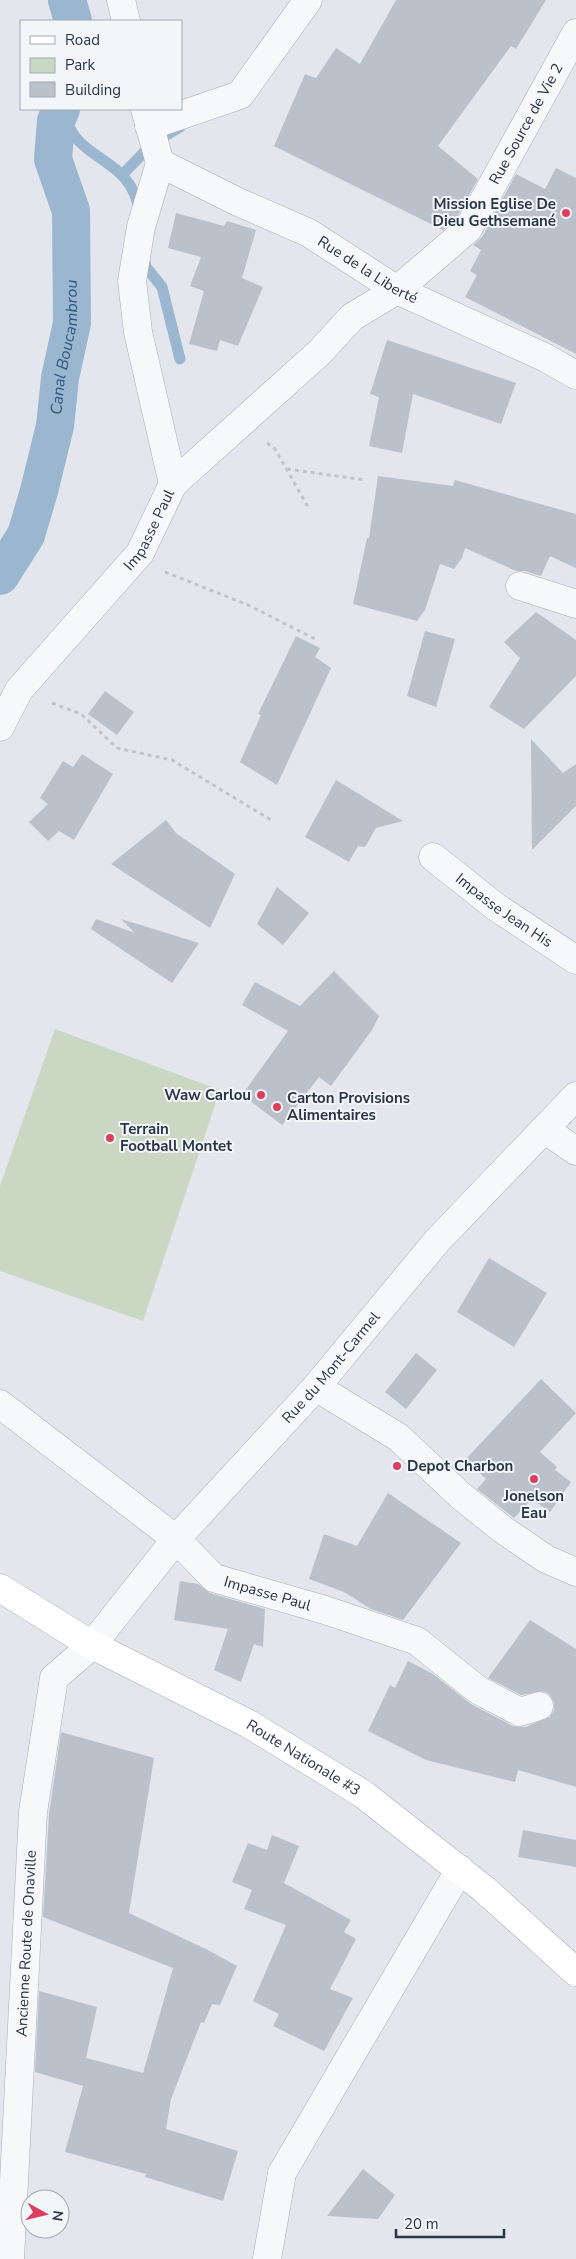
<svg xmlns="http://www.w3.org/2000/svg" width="576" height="2259" viewBox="0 0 576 2259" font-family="'Nunito Sans',sans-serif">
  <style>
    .green { fill: #c9d7c3 }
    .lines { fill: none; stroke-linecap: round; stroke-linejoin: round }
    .stream { stroke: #9bb7cf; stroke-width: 11 }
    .canal { stroke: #9bb7cf; stroke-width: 38 }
    .building { fill: #bac1cb }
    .minor-casing { stroke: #a7aeb8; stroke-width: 29 }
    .primary-casing { stroke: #a1acba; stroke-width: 29 }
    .path { stroke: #c1c5cb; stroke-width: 3; stroke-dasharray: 4 4; stroke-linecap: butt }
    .minor { stroke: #f7f8fa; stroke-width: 28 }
    .primary { stroke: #fff; stroke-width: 28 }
    .poi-dot { fill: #dc3e5d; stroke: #f3f6f9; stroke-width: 2 }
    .labels { text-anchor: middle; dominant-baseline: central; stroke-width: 4; stroke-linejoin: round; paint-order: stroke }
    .street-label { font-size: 15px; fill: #293547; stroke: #f3f6f9 }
    .poi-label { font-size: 15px; font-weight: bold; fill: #293547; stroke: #f3f6f9; text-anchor: start }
    .water-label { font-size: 16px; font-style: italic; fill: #2e567f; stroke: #f3f6f9 }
  </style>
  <rect width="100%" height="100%" fill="#e3e7ed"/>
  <!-- green -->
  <polygon class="green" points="55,1029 220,1090 143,1321 0,1271 0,1186"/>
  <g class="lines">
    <!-- stream -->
    <g class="stream">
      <path d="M64,109C71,163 130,153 139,210"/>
      <polyline points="122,175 154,142 180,127"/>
      <polyline points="144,256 146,267 162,287 180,359"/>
    </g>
    <!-- canal -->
    <g class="canal">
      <polyline points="67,0 73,21"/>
      <path id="s1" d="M0,576L26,535L39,491L55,426L60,378L72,323L71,211L53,159L56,121L61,109"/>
    </g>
  </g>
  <!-- building -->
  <g class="building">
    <polygon points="396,0 546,0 516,49 511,46 438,146 478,179 456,219 443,230 274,146 305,74 316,78 336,48 360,64"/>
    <polygon points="556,168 576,178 576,354 465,297 477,275 470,271 481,250 473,245 482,237 516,174 545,189"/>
    <polygon points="176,213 224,226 227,221 256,230 242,278 263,287 238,346 220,340 217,351 189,344 204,291 190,286 201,257 168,248"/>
    <polygon points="387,340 516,383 501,424 413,394 402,453 369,446 379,397 370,394"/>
    <polygon points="378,476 453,486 455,480 576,514 576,568 550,556 541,576 525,571 516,571 465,548 462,558 454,569 440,564 425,610 417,621 353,604 367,538 369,538"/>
    <polygon points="536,612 576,640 576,676 524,729 489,707 520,658 504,642"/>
    <polygon points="425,631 455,639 436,707 407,696"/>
    <polygon points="296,636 320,648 315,657 331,668 277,785 240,762 261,715 258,714"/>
    <polygon points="105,691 134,712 117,735 88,714"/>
    <polygon points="531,739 563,773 576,764 576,806 532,850"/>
    <polygon points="82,754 113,774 74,840 59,831 48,841 29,822 48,804 40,798 63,761 73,767"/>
    <polygon points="336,780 403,821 376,828 365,847 358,846 349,862 305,837"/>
    <polygon points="166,820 176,833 235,874 210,928 111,864"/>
    <polygon points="277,887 309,913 283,945 257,924"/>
    <polygon points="96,919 135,933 121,919 199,943 172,983 91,929"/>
    <polygon points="334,971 379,1016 372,1030 331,1086 319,1077 282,1125 242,1095 288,1031 242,1005 255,982 300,1006"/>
    <polygon points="489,1258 547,1293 514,1347 457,1312"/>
    <polygon points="416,1353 437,1370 406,1409 385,1392"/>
    <polygon points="541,1379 576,1413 540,1452 557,1467 555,1470 571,1482 550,1512 532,1499 514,1518 477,1489 486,1479 465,1460"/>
    <polygon points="388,1493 461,1543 403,1620 371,1609 344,1592 309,1579 324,1534 357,1546"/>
    <polygon points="180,1581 198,1584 210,1593 265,1609 263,1647 254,1644 241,1682 214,1670 228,1629 174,1620"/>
    <polygon points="530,1620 576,1649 576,1787 518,1770 515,1782 426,1760 368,1731 390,1685 395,1688 408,1661 433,1674 471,1704 513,1726 525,1727 550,1717 554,1710 554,1702 549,1694 542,1691 521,1695 488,1678"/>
    <polygon points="61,1732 154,1758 129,1913 208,1950 237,1966 220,2005 212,2004 204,2023 201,2022 171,2099 166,2129 238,2151 223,2201 145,2177 146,2174 65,2152 83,2086 35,2072 39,1991 97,2007 86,2058 143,2073 173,1968 43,1917 49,1814"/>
    <polygon points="523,1830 576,1840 576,1867 518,1857"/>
    <polygon points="272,1835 299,1846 284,1883 351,1920 344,1932 356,1939 330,1989 353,1998 324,2051 273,2026 279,2014 253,2001 286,1925 244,1909 252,1890 232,1882 248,1843 267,1850"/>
    <polygon points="363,2169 395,2195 378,2219 327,2216"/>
  </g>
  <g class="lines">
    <defs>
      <g id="minor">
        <polyline points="121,0 126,21"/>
        <polyline points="145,109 160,163 141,227 132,281 138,332 173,484"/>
        <polyline points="149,126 240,95 308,0"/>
        <path id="s2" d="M160,163L236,201L309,233L397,290L546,358L576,375"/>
        <polyline points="520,586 576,604"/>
        <path id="s3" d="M0,727L19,690L140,553L173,484L320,352L352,317L397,290L468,229L576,33"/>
        <path id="s4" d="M433,857L496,907L576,960"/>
        <polyline points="544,1129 576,1151"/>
        <polyline points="316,1387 398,1437 461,1496 502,1529 546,1559 576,1572"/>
        <path id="s5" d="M0,1404L176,1539L214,1578L325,1610L417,1641L478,1690L520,1712L539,1706"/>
        <path id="s6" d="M10,2259L33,1812L54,1678L92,1645L176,1539L316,1387L437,1241L576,1096"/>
        <polyline points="267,2259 282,2173 460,1869"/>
      </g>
      <g id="primary">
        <path id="s7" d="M0,1588L92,1645L249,1724L363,1794L485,1890L576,1972"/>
      </g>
    </defs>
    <!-- minor casing -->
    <use href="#minor" class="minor-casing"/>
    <!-- primary casing -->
    <use href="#primary" class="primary-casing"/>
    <!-- path -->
    <g class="path">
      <polyline points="267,443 275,449 308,507"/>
      <polyline points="287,469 365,480"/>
      <polyline points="165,572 248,605 315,639"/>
      <polyline points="52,703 81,714 117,748 172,760 271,820"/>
    </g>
    <!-- minor -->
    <use href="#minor" class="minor"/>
    <!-- primary -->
    <use href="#primary" class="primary"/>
  </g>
  <!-- markers -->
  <g class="poi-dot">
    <circle cx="566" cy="213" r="5"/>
    <circle cx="261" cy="1095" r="5"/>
    <circle cx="277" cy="1107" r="5"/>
    <circle cx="110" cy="1138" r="5"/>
    <circle cx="397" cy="1466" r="5"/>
    <circle cx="534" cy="1479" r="5"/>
  </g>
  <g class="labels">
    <!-- street labels -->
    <g class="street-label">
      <text stroke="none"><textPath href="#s3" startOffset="812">Rue Source de Vie 2</textPath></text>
      <text stroke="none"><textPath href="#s2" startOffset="234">Rue de la Liberté</textPath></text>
      <text stroke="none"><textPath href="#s3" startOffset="249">Impasse Paul</textPath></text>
      <text stroke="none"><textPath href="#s4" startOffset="89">Impasse Jean His</textPath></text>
      <text stroke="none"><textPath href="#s6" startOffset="1000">Rue du Mont-Carmel</textPath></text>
      <text stroke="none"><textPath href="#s5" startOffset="332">Impasse Paul</textPath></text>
      <text stroke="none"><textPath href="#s7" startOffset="348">Route Nationale #3</textPath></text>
      <text stroke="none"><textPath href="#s6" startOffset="316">Ancienne Route de Onaville</textPath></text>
    </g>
    <!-- poi labels -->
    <g class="poi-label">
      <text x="556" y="204" text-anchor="end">Mission Eglise De<tspan x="556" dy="17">Dieu Gethsemané</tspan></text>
      <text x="251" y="1095" text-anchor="end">Waw Carlou</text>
      <text x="287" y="1098">Carton Provisions<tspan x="287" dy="17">Alimentaires</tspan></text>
      <text x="120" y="1129">Terrain<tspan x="120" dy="17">Football Montet</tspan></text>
      <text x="407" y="1466">Depot Charbon</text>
      <text x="534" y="1496" text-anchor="middle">Jonelson<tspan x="534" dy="17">Eau</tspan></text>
    </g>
    <!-- water labels -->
    <g class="water-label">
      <text stroke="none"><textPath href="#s1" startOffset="241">Canal Boucambrou</textPath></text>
    </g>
  </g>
  <!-- legend -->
  <rect x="20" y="20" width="162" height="90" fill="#f3f6f9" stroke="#a2a9b2"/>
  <rect x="30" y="36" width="25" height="8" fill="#ffffff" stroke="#a2a9b2"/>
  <text x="65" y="45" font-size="15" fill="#293547">Road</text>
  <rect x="30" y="58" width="25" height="15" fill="#c9d7c3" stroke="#a2a9b2"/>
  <text x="65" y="70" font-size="15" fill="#293547">Park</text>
  <rect x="30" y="82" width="25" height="15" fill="#bac1cb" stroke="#a2a9b2"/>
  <text x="65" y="95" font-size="15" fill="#293547">Building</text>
  <!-- north arrow -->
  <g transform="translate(45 2214) rotate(98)"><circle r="24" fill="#f3f6f9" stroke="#a2a9b2"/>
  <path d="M0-4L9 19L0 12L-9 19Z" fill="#dc3e5d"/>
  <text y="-8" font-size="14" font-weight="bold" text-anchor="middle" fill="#293547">N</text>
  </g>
  <!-- scale -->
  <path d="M396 2229v8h108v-8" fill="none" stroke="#293547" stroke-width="2.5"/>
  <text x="404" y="2229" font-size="15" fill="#293547" stroke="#f3f6f9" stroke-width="4" paint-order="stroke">20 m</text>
</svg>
